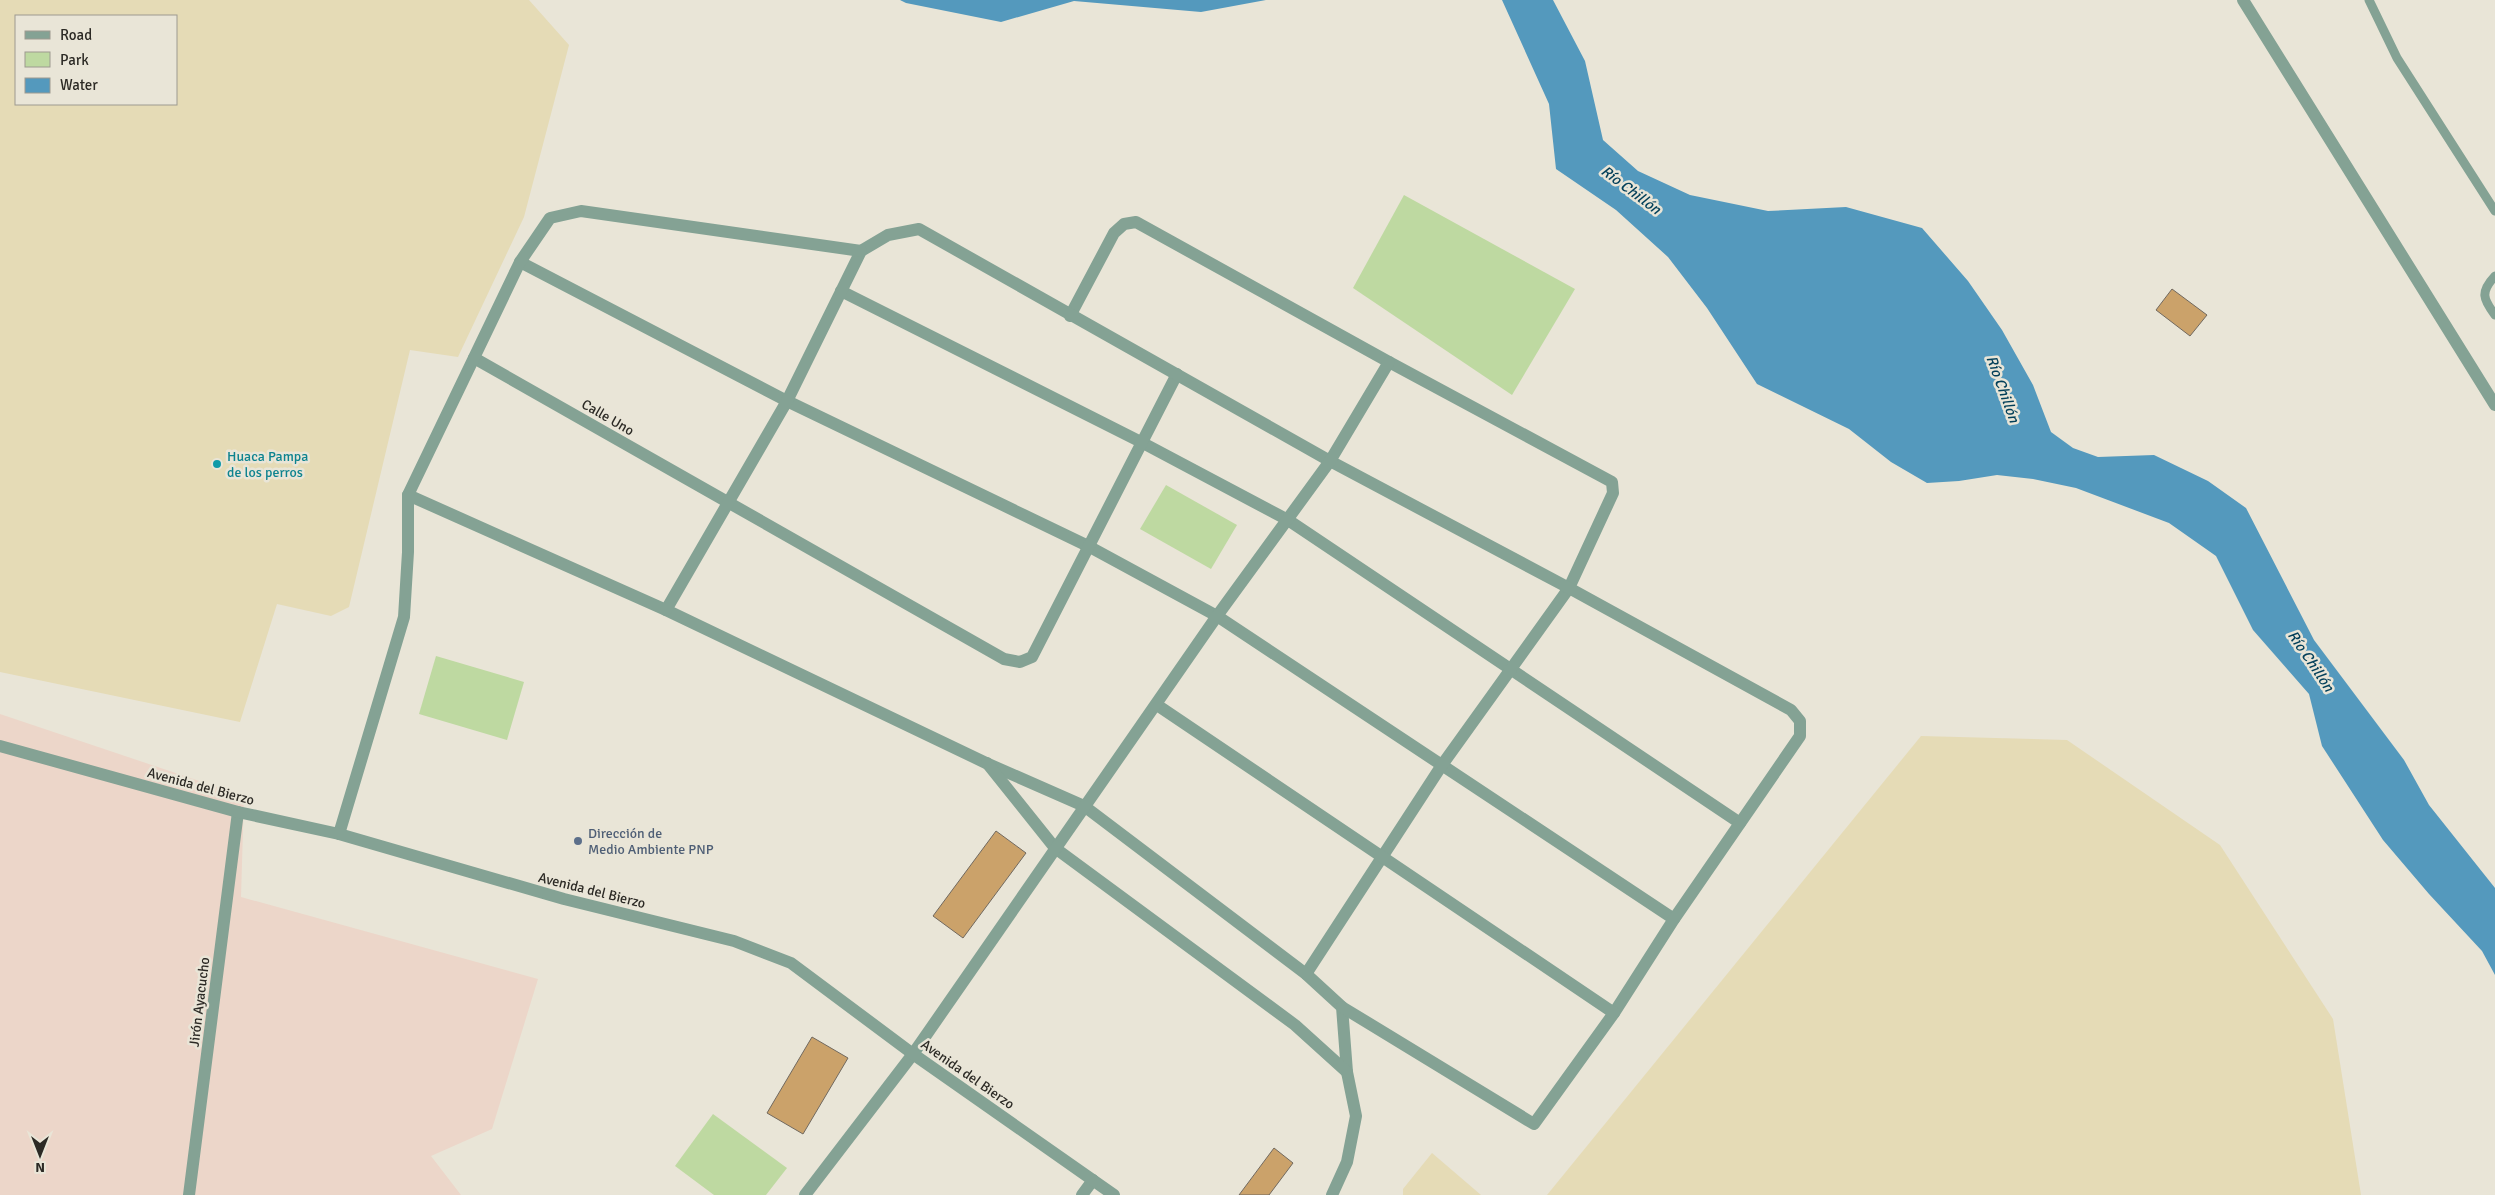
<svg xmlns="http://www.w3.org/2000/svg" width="2495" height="1195" font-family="Signika,sans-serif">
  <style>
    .industrial { fill: #ecd6c9 }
    .green { fill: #bed9a1 }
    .sand { fill: #e5dbb6; fill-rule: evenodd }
    .water { fill: #5499bd }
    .building { fill: #cba26a; stroke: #71695f }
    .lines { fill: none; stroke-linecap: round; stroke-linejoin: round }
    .service { stroke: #84a294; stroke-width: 9 }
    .minor { stroke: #84a294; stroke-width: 12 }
    .tertiary { stroke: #84a294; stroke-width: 12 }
    .culture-dot { fill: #0f9aa8; stroke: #e9e5d7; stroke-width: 2 }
    .service-dot { fill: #5c6f8a; stroke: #e9e5d7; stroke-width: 2 }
    .labels { text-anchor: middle; stroke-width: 5; stroke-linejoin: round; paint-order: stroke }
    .street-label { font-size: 14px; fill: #2c2a25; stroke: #e9e5d7 }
    .culture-label { font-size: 14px; fill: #0d838f; stroke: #e9e5d7; text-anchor: start }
    .service-label { font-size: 14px; fill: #4e5e75; stroke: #e9e5d7; text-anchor: start }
    .water-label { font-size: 15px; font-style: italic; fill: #023f59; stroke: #e9e5d7 }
  </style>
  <rect width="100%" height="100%" fill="#e9e5d7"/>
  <path class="industrial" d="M0 714 244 796 241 897 538 979 492 1129 431 1156 461 1195H0Z"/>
  <g class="green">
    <path d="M1404 195 1575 289 1512 395 1353 288Z"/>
    <path d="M1166 485 1237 525 1211 569 1140 529Z"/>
    <path d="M436 656 524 682 507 740 419 714Z"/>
    <path d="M713 1114 787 1168 766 1195H714L675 1166Z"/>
  </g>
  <g class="sand">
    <path d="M0 0H529L569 45 524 217 458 357 410 350 349 607 331 616 277 604 240 722 0 672ZM176 16V104H16V16Z"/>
    <path d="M1921 736 2067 740 2220 845 2333 1019 2361 1195H1547Z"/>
    <path d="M1432 1153 1481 1195H1403V1189Z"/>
  </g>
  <g class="water">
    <path d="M900 0H1266L1201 12 1074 1 1001 22 906 3Z"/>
    <path d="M1502 0H1553L1585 61 1603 140 1638 171 1690 195 1768 211 1846 207 1922 228 1968 281 2002 330 2033 385 2051 432 2073 448 2098 457 2154 455 2208 481 2246 508 2314 640 2404 760 2429 805 2495 888V975L2482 951 2429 894 2383 840 2322 746 2309 694 2253 630 2216 556 2169 523 2076 488 2033 479 1997 475 1959 481 1927 483 1891 462 1849 429 1757 384 1707 308 1668 257 1616 210 1556 169 1549 104Z"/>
  </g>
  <g class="building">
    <path d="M2172 289 2207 315 2190 336 2156 310Z"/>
    <path d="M996 831 1026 853 963 938 933 916Z"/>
    <path d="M812 1037 848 1058 803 1134 767 1113Z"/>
    <path d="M1274 1148 1293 1163 1269 1195H1239Z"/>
  </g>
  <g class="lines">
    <g class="service">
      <path d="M2369 0 2397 58 2495 211"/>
      <path d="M2495 276C2480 292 2483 299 2495 315"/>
    </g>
    <g class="minor">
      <path d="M520 262 787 401 1088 546 1217 616 1674 919"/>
      <path d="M841 291 1141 442 1288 520 1740 823"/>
      <path d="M1070 316 1114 233 1124 224 1136 222 1389 362 1612 482 1613 493 1569 588 1442 765 1306 974"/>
      <path d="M474 358 1004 659 1020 662 1032 657 1177 374"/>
      <path d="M408 495 666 610 986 763 1084 806 1306 974 1342 1007 1347 1072 1356 1116 1347 1162 1332 1195"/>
      <path d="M666 610 787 401 861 251 888 235 919 229 1330 461 1569 588 1791 710 1800 721V736L1674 919 1614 1013 1534 1124 1342 1007"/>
      <path d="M1157 705 1614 1013"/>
      <path d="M987 763 1055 848 1295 1025 1347 1072"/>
      <path d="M339 834 404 617 408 552V495L520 262 550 218 581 211 861 251"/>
      <path d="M189 1195 238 812"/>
      <path d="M805 1195 913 1054 1217 616 1330 461 1389 362"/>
      <path d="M1082 1195 1093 1180"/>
    </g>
    <g class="tertiary">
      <path d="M2243 0 2495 405"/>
      <path d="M0 746 238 812 339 834 564 899 734 941 791 963 913 1054 1114 1195"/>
    </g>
  </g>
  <circle class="culture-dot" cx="217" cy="464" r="5"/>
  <circle class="service-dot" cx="578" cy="841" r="5"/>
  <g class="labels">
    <g class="street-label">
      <text transform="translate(608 417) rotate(30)" y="5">Calle Uno</text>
      <text transform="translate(201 786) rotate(15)" y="5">Avenida del Bierzo</text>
      <text transform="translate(592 890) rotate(14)" y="5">Avenida del Bierzo</text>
      <text transform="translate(199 1002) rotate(-83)" y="5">Jirón Ayacucho</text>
      <text transform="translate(968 1074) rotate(35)" y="5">Avenida del Bierzo</text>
    </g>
    <g class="culture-label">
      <text x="227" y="461">Huaca Pampa<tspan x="227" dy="16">de los perros</tspan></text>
    </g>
    <g class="service-label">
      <text x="588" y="838">Dirección de<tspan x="588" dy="16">Medio Ambiente PNP</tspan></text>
    </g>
    <g class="water-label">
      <text transform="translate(1631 190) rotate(37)" y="5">Río Chillón</text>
      <text transform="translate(2003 389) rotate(70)" y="5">Río Chillón</text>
      <text transform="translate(2311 661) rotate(56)" y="5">Río Chillón</text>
    </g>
  </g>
  <rect x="15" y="15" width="162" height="90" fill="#e9e5d7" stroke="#9d9a90"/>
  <rect x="25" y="31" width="25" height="8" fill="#84a294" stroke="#9d9a90"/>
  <text x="60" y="40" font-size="15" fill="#2c2a25">Road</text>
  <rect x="25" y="52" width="25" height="15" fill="#bed9a1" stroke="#9d9a90"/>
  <text x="60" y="65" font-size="15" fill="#2c2a25">Park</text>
  <rect x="25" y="78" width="25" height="15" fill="#5499bd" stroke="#9d9a90"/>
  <text x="60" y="90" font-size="15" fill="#2c2a25">Water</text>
  <g transform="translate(40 1155) rotate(180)" stroke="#e9e5d7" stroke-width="4" paint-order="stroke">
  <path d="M0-4L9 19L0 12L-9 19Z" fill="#2c2a25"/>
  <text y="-8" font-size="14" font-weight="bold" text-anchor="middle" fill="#2c2a25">N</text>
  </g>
</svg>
